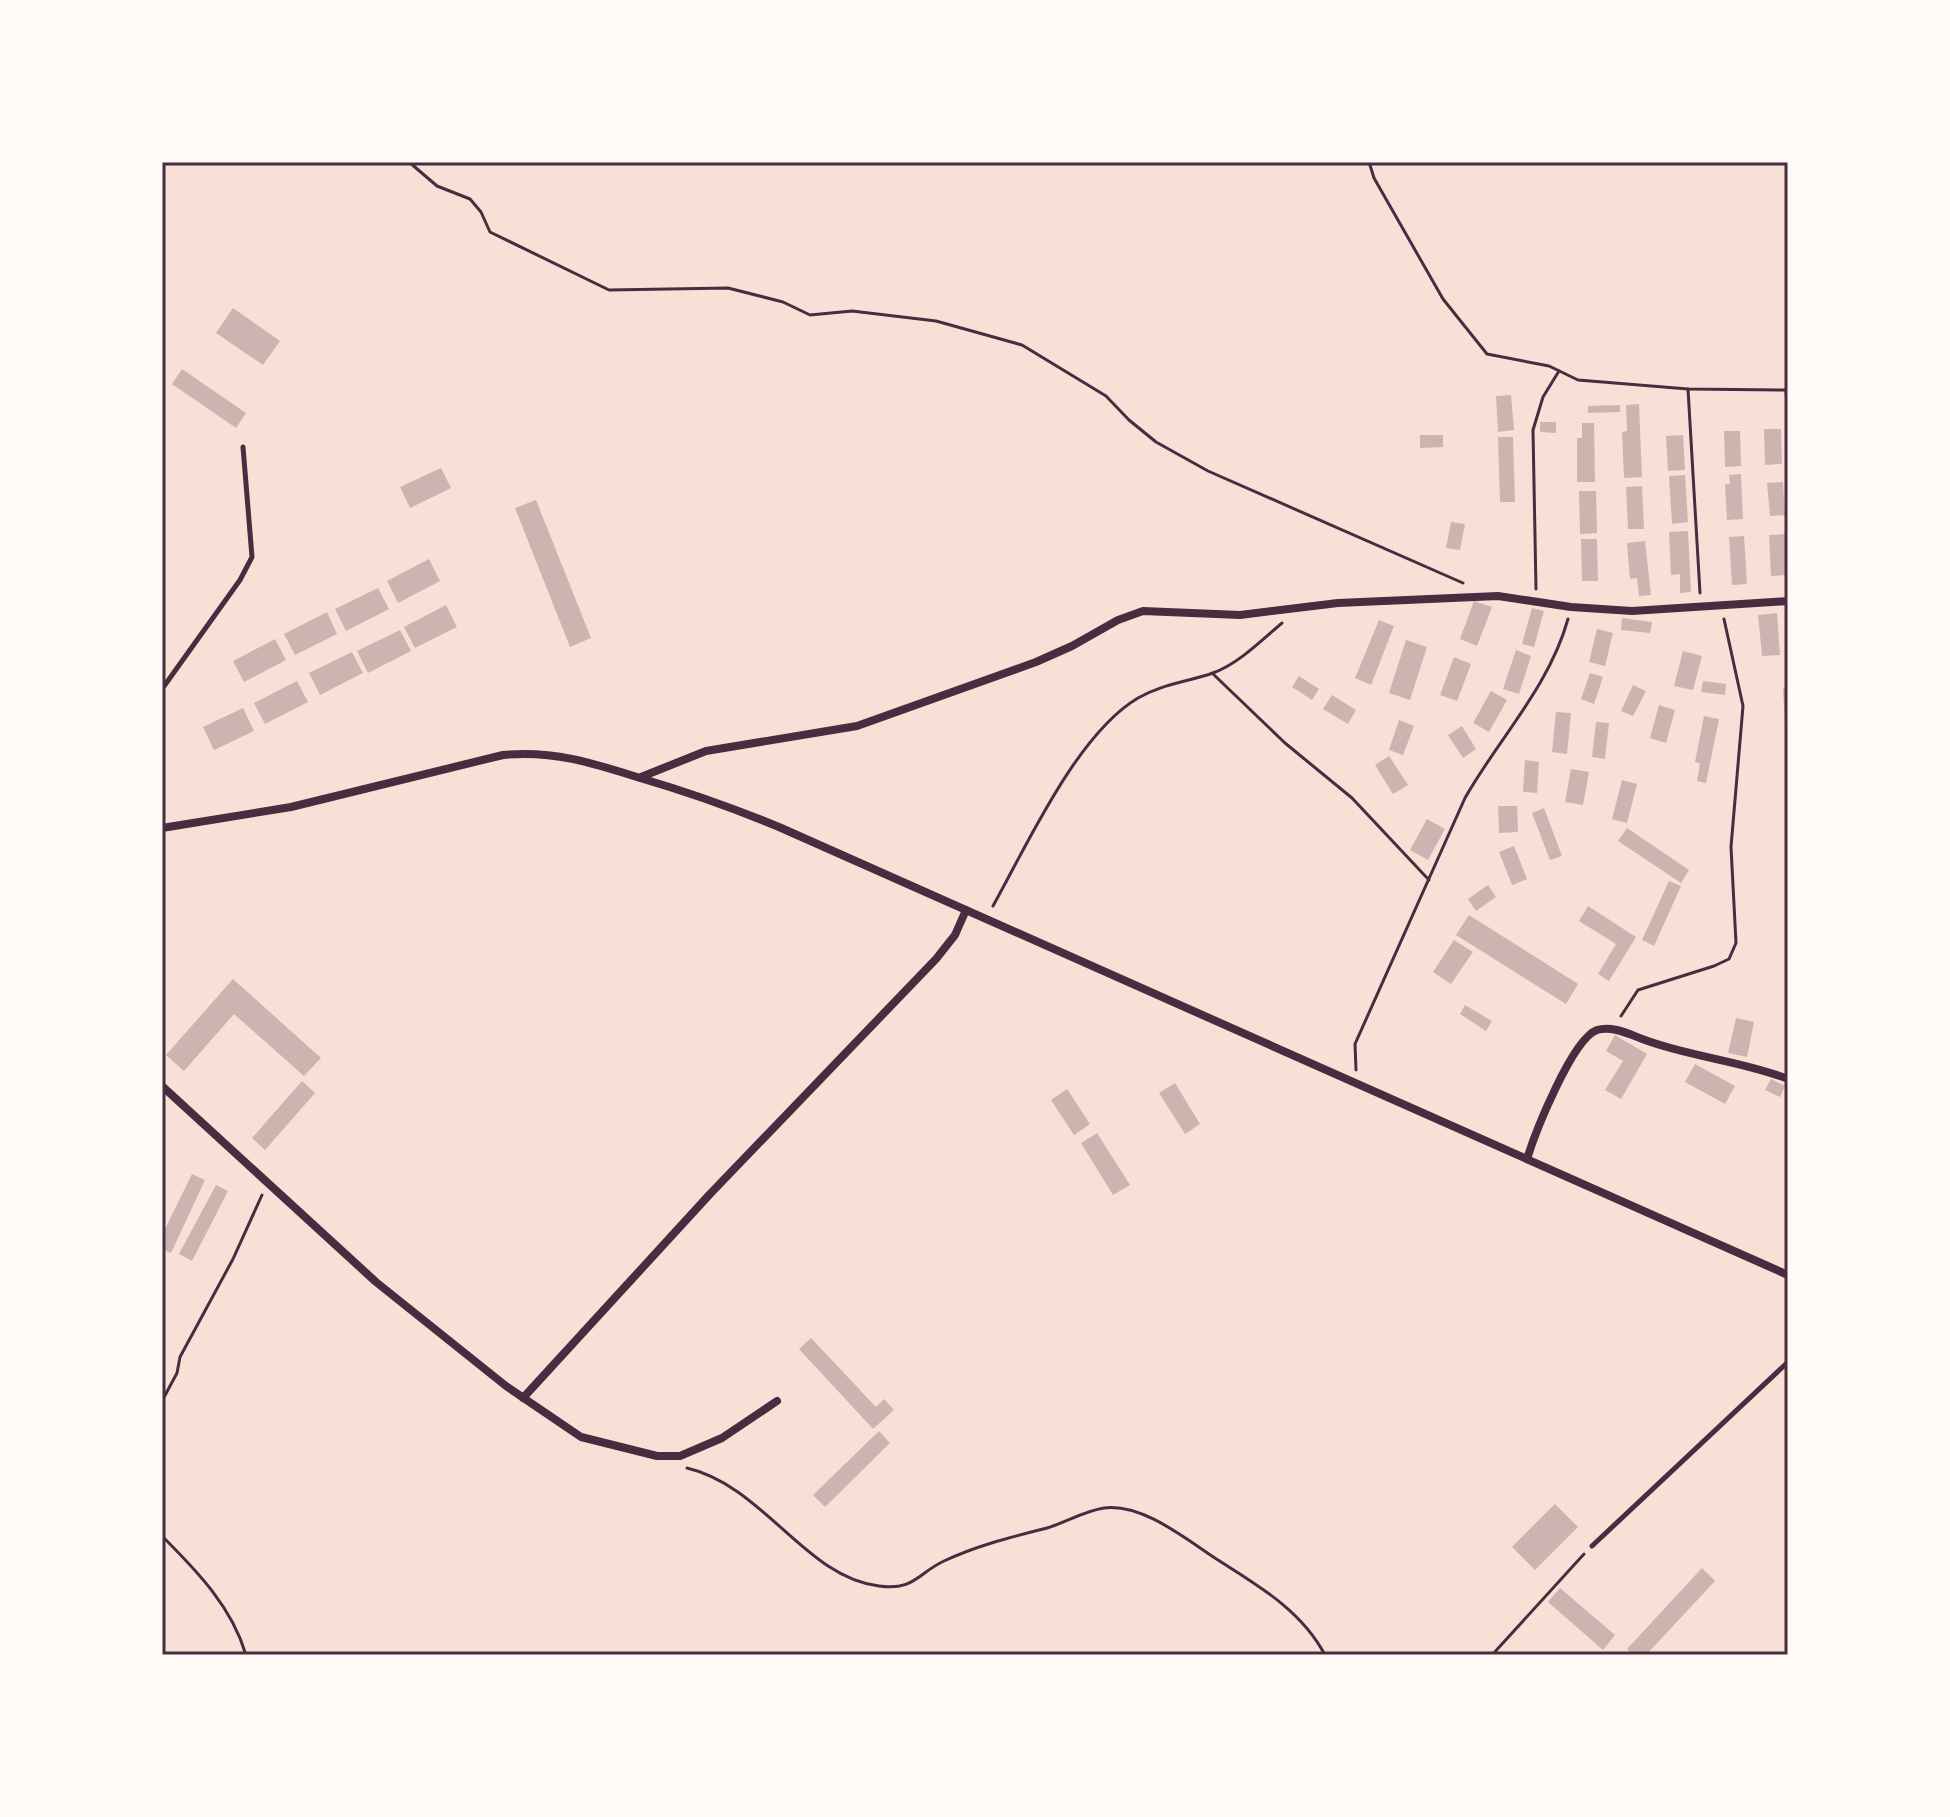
<svg xmlns="http://www.w3.org/2000/svg" width="1950" height="1817" font-family="'PT Sans',sans-serif">
  <style>
    .building { fill: #ccb4b1 }
    .lines { fill: none; stroke-linecap: round; stroke-linejoin: round }
    .path { stroke: #4a2c40; stroke-width: 3 }
    .service { stroke: #4a2c40; stroke-width: 5 }
    .minor { stroke: #4a2c40; stroke-width: 8 }
    .neatline { fill: none; stroke: #4a2c40; stroke-width: 3 }
  </style>
  <rect width="100%" height="100%" fill="#f7e1d7"/>
  <g class="building">
    <path d="M233 308 280 341 263 365 216 333Z"/>
    <path d="M182 369 246 413 236 428 172 384Z"/>
    <path d="M1511 395 1514 430 1498 432 1496 396Z"/>
    <path d="M1639 404 1642 477 1624 478 1622 432 1627 431 1626 405Z"/>
    <path d="M1620 405V412L1588 413V406Z"/>
    <path d="M1540 422H1556V433L1540 432Z"/>
    <path d="M1582 423H1594L1595 482H1577V438H1582Z"/>
    <path d="M1764 429H1781L1782 464 1765 465Z"/>
    <path d="M1724 431H1740L1741 466 1725 467Z"/>
    <path d="M1420 435H1443V447L1420 448Z"/>
    <path d="M1683 435 1685 470 1668 471 1666 436Z"/>
    <path d="M1498 437H1513L1515 502H1500Z"/>
    <path d="M441 468 451 488 410 508 400 487Z"/>
    <path d="M1741 474 1743 519 1727 520 1725 484H1730L1729 475Z"/>
    <path d="M1685 475 1688 522 1672 524 1669 476Z"/>
    <path d="M1783 482 1785 515 1770 516 1767 483Z"/>
    <path d="M1642 486 1644 529H1628L1626 487Z"/>
    <path d="M1579 491H1596L1597 533 1580 534Z"/>
    <path d="M536 500 591 638 570 647 515 508Z"/>
    <path d="M1451 522 1465 524 1460 550 1446 548Z"/>
    <path d="M1688 531 1691 592 1680 593V574L1671 575 1669 532Z"/>
    <path d="M1787 534 1788 575 1771 576 1769 535Z"/>
    <path d="M1744 536 1747 584 1732 585 1729 537Z"/>
    <path d="M1581 539H1597L1598 581H1582Z"/>
    <path d="M1645 541 1651 595 1639 596 1637 578 1630 579 1627 543Z"/>
    <path d="M429 559 440 581 398 603 387 581Z"/>
    <path d="M378 588 389 609 346 631 335 609Z"/>
    <path d="M1474 601 1492 607 1477 646 1460 639Z"/>
    <path d="M446 605 457 627 415 648 404 627Z"/>
    <path d="M1532 608 1544 611 1534 647 1522 644Z"/>
    <path d="M327 612 337 634 295 655 284 634Z"/>
    <path d="M1777 613 1780 655 1762 656 1758 615Z"/>
    <path d="M1622 618 1652 622 1650 633 1621 630Z"/>
    <path d="M1379 620 1394 626 1371 685 1355 678Z"/>
    <path d="M1597 629 1613 633 1605 666 1589 662Z"/>
    <path d="M400 630 411 651 368 673 357 651Z"/>
    <path d="M275 639 286 660 244 682 233 661Z"/>
    <path d="M1406 640 1427 647 1410 700 1389 693Z"/>
    <path d="M1516 650 1531 656 1519 694 1503 689Z"/>
    <path d="M1683 651 1702 656 1693 690 1674 686Z"/>
    <path d="M352 652 363 673 320 695 309 673Z"/>
    <path d="M1454 657 1471 664 1457 701 1440 695Z"/>
    <path d="M1590 673 1603 677 1594 704 1581 699Z"/>
    <path d="M1299 676 1319 689 1312 700 1292 687Z"/>
    <path d="M297 681 308 702 265 724 254 703Z"/>
    <path d="M1703 681 1726 684 1725 695 1701 692Z"/>
    <path d="M1633 685 1646 691 1633 716 1621 711Z"/>
    <path d="M1783 688H1788V726H1785Z"/>
    <path d="M1491 691 1507 700 1489 732 1473 723Z"/>
    <path d="M1332 695 1356 710 1348 724 1323 709Z"/>
    <path d="M1659 705 1675 710 1666 743 1650 738Z"/>
    <path d="M243 708 254 731 214 750 203 727Z"/>
    <path d="M1556 712 1571 713 1567 754 1552 752Z"/>
    <path d="M1704 716 1719 719 1706 783 1697 781 1700 763 1695 762Z"/>
    <path d="M1399 720 1414 726 1403 755 1389 750Z"/>
    <path d="M1596 722 1609 723 1605 759 1592 757Z"/>
    <path d="M1462 726 1476 749 1463 758 1448 735Z"/>
    <path d="M1389 756 1408 785 1393 794 1375 765Z"/>
    <path d="M1525 760 1539 762 1537 793 1523 792Z"/>
    <path d="M1571 769 1589 772 1583 805 1565 802Z"/>
    <path d="M1622 780 1637 784 1627 823 1612 819Z"/>
    <path d="M1498 806H1517L1518 832 1499 833Z"/>
    <path d="M1544 808 1562 856 1550 860 1532 813Z"/>
    <path d="M1427 819 1445 829 1428 860 1410 850Z"/>
    <path d="M1627 828 1689 870 1681 883 1618 841Z"/>
    <path d="M1514 846 1527 879 1512 885 1499 852Z"/>
    <path d="M1669 881 1681 886 1654 946 1642 940Z"/>
    <path d="M1488 885 1496 897 1476 911 1468 899Z"/>
    <path d="M1588 906 1636 937 1609 981 1598 974 1616 944 1579 921Z"/>
    <path d="M1469 915 1578 984 1566 1004 1456 935Z"/>
    <path d="M1454 940 1473 952 1451 984 1433 972Z"/>
    <path d="M233 979 321 1058 304 1076 234 1014 184 1071 166 1055Z"/>
    <path d="M1465 1005 1492 1021 1486 1031 1460 1014Z"/>
    <path d="M1736 1018 1754 1022 1747 1057 1728 1053Z"/>
    <path d="M1615 1035 1647 1054 1621 1099 1605 1090 1623 1061 1606 1051Z"/>
    <path d="M1695 1064 1735 1086 1725 1104 1685 1082Z"/>
    <path d="M1771 1079 1785 1086 1780 1097 1765 1090Z"/>
    <path d="M302 1081 315 1093 265 1150 252 1138Z"/>
    <path d="M1175 1083 1200 1124 1185 1134 1159 1093Z"/>
    <path d="M1067 1089 1090 1124 1074 1135 1051 1100Z"/>
    <path d="M1097 1133 1130 1185 1113 1195 1081 1143Z"/>
    <path d="M192 1174 205 1180 171 1253 162 1249V1235Z"/>
    <path d="M216 1185 228 1191 192 1261 179 1254Z"/>
    <path d="M811 1338 876 1407 884 1399 894 1410 873 1429 799 1349Z"/>
    <path d="M879 1431 890 1443 825 1507 813 1495Z"/>
    <path d="M1555 1504 1578 1527 1535 1570 1512 1547Z"/>
    <path d="M1702 1568 1715 1581 1646 1655H1633L1627 1649Z"/>
    <path d="M1560 1588 1615 1635 1603 1650 1548 1602Z"/>
  </g>
  <g class="lines">
    <g class="path">
      <path d="M409 162 437 186 470 199 481 212 490 232 609 290 728 288 783 302 810 315 852 311 936 321 1022 345 1106 396 1129 420 1156 442 1208 471 1463 583"/>
      <path d="M1369 162 1374 178 1443 299 1487 354 1549 366 1578 380 1688 389 1788 390"/>
      <path d="M1688 389 1700 593"/>
      <path d="M1786 390 1788 426"/>
      <path d="M1536 589 1533 430 1543 397 1559 371"/>
      <path d="M1212 673 1285 743 1352 798 1429 880"/>
      <path d="M993 906C1027 845 1077 734 1138 698 1162 684 1187 682 1213 673 1238 664 1262 640 1282 623"/>
      <path d="M1621 1016 1638 990 1714 966 1729 959 1736 943 1731 847 1743 706 1724 619"/>
      <path d="M1356 1070 1355 1044 1465 798C1499 738 1549 687 1568 619"/>
      <path d="M162 1401 177 1373 180 1357 233 1259 262 1195"/>
      <path d="M687 1468C764 1486 806 1578 879 1586 914 1591 918 1573 944 1561 978 1545 1012 1537 1047 1528 1067 1522 1084 1511 1104 1508 1143 1503 1187 1540 1218 1560 1259 1586 1302 1611 1325 1655"/>
      <path d="M162 1536C197 1571 232 1607 246 1655"/>
      <path d="M1492 1655 1584 1554"/>
    </g>
    <g class="service">
      <path d="M162 689 240 580 252 557 243 447"/>
      <path d="M1592 1546 1788 1362"/>
    </g>
    <g class="minor">
      <path d="M1787 162 1788 163"/>
      <path d="M641 777 706 751 857 726 1036 662 1072 646 1118 620 1143 611 1240 615 1338 603 1498 596 1571 607 1632 611 1788 601"/>
      <path d="M162 828 291 807 503 755C553 750 593 763 640 778 688 792 733 808 779 827L1788 1275"/>
      <path d="M162 1086 376 1282 506 1386 581 1437 657 1456H680L722 1438 777 1401"/>
      <path d="M1527 1159C1535 1133 1572 1039 1597 1030 1612 1025 1631 1035 1645 1040 1691 1057 1742 1061 1788 1079"/>
      <path d="M523 1398 710 1194 936 959 955 935 966 910"/>
    </g>
  </g>
  <rect width="1950" height="1817" fill="none" stroke="#fffaf5" stroke-width="328"/>
  <rect x="164" y="164" width="1622" height="1489" class="neatline"/>
</svg>
